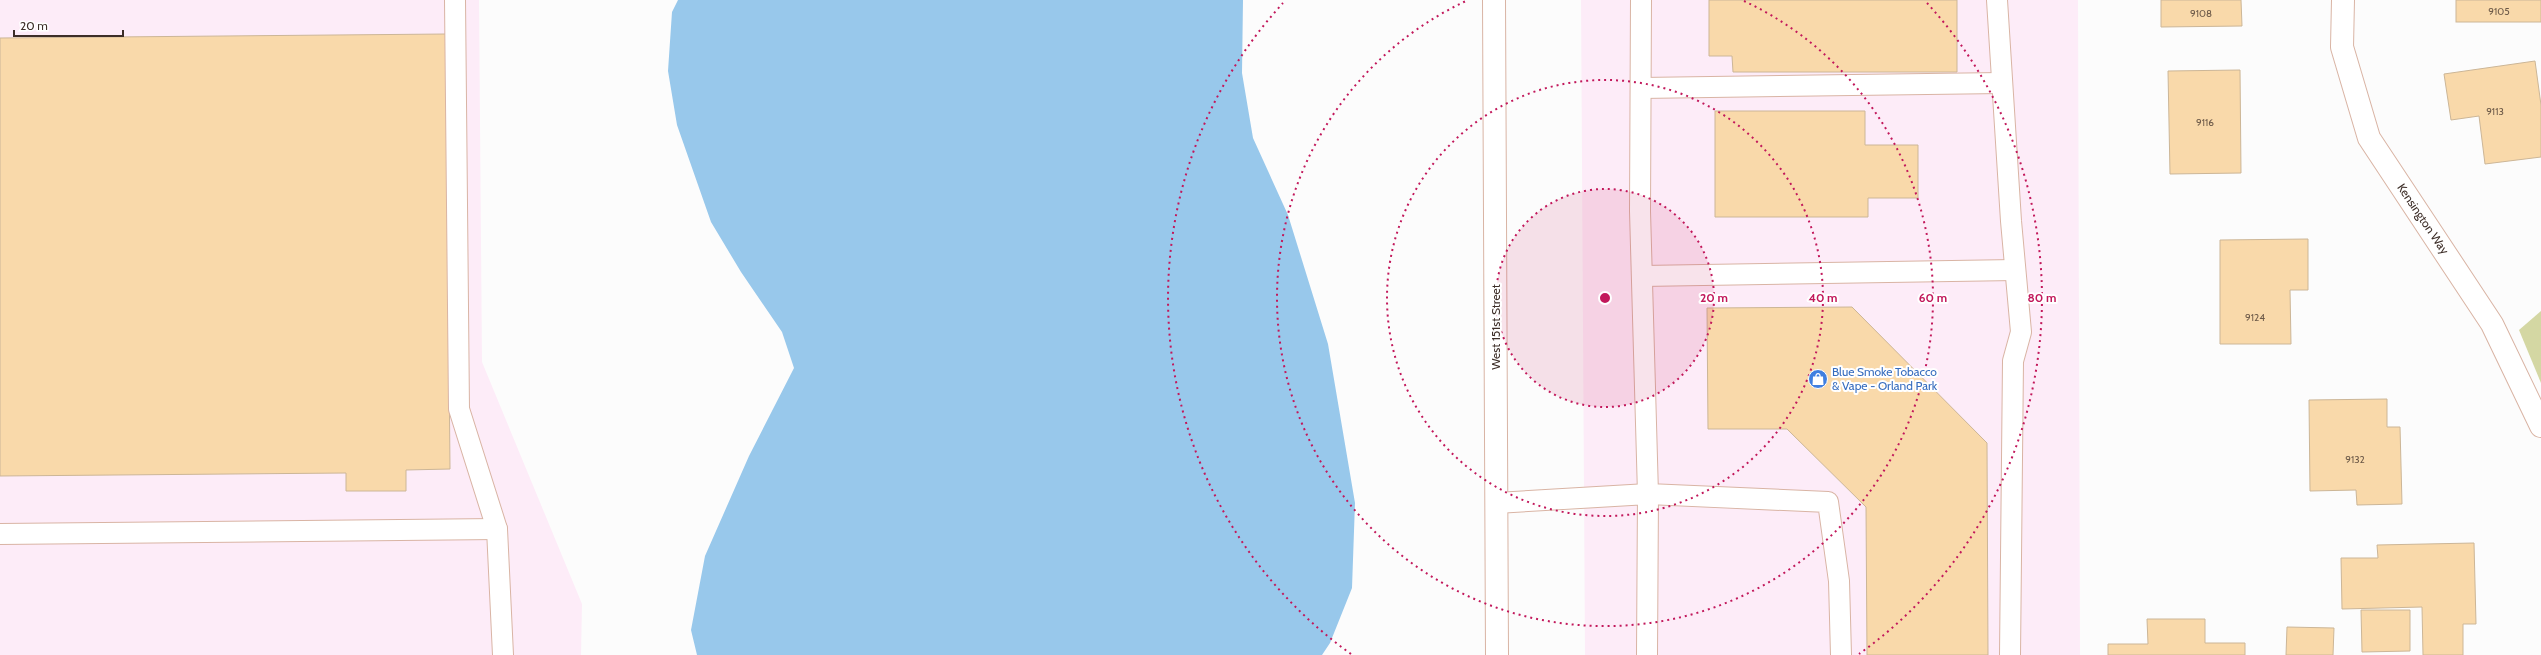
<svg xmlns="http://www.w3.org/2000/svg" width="2541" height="655" font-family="Cabin,sans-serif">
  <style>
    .commercial { fill: #fdecf8 }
    .green { fill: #d4d7a3 }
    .water { fill: #98c8eb }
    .building { fill: #f9d9aa; stroke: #ccb697 }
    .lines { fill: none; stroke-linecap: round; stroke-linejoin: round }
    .lane-casing { stroke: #d9b4a4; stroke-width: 22 }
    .street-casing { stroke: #d9b4a4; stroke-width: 24 }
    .secondary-casing { stroke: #d9b4a4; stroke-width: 24 }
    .lane { stroke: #fff; stroke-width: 20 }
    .street { stroke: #fff; stroke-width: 22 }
    .secondary { stroke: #fff; stroke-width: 22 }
    .ring { fill: none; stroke: #c2185b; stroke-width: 2; stroke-dasharray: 2 4 }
    .labels { text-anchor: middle; stroke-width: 4; stroke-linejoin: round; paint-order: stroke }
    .number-label { font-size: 10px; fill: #6c5948 }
    .street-label { font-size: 12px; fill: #3d2e28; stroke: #fff }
    .shop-label { font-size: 12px; fill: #366cbe; stroke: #fff; text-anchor: start }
    .centre { fill: #c2185b; stroke: #fff; stroke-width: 2 }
    .ring-label { font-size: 12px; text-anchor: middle; font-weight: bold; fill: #c2185b; stroke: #fff; stroke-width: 4; stroke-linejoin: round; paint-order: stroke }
  </style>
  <rect width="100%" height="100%" fill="#fcfcfc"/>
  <g class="commercial">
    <path d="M0 0H479L482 362 582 604 581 655H0Z"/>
    <path d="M1581 0H2078L2080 655H1585Z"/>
  </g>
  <path class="green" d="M2541 311V383L2519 330Z"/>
  <path class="water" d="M678 0H1243L1242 73 1253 138 1288 215 1328 344 1355 503 1352 588 1330 643 1322 655H697L691 630 705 556 749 456 794 368 782 332 741 272 711 222 677 125 668 71 672 12Z"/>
  <g class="building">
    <path d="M1709 0H1957V72H1733L1732 56H1709Z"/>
    <path d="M2161 0H2241L2242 26 2161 27Z"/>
    <rect x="2456" y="0" width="85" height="22"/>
    <path d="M446 34 450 469 406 470V491H346V473L0 476V38Z"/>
    <path d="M2535 61 2541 105V157L2485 164 2479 116 2451 120 2444 74Z"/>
    <path d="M2240 70 2241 173 2170 174 2168 71Z"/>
    <path d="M1715 111H1865V145H1918V198H1868V217H1715Z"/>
    <path d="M2308 239V290H2290L2291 344H2220V240Z"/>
    <path d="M1852 307 1987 443 1988 655H1867L1866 507 1787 429H1708L1707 308Z"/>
    <path d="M2387 399V427H2400L2402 504 2357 505 2356 490 2310 491 2309 400Z"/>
    <path d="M2474 543 2476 624H2463V655H2423L2422 607 2342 609 2341 558H2378L2377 545Z"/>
    <path d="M2361 610H2410V651L2362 652Z"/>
    <path d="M2147 619H2205V643H2245V655H2108V644H2148Z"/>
    <path d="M2287 627 2334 628 2333 655H2286Z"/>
  </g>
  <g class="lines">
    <defs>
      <g id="lane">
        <path d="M455 0 459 409 497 529 503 655"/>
        <path d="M1641 0 1640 211 1648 494 1828 502 1839 581 1841 655"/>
        <path d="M1997 0 2011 221 2021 332 2013 361 2010 655"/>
        <path d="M1641 88 2002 83"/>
        <path d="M1642 276 2015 270"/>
        <path d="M1496 503 1648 494 1647 655"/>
        <path d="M0 534 497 529"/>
      </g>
      <path id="street" d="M2343 0 2342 47 2369 138 2492 324 2541 426"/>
      <path id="secondary" d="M1494 0 1497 655"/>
    </defs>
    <use href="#lane" class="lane-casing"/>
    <use href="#street" class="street-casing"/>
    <use href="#secondary" class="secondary-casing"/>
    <use href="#lane" class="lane"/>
    <use href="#street" class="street"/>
    <use href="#secondary" class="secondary"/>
  </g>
  <circle cx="1605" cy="298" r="109" fill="#c2185b" fill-opacity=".12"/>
  <g class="ring">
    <circle cx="1605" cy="298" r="109"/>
    <circle cx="1605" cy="298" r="218"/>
    <path d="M1744 1A328 328 0 1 1 1466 1"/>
    <path d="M1351 654A437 437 0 0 1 1283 3M1927 3A437 437 0 0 1 1859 654"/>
  </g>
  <defs>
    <symbol id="shop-disc" viewBox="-11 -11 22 22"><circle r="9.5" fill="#3f7fe0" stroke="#fff"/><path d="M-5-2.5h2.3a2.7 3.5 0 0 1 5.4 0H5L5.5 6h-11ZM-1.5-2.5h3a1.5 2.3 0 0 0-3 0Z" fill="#fff"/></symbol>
  </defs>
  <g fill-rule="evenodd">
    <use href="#shop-disc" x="1807" y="368" width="22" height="22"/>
  </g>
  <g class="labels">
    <g class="number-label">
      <text x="2499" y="15">9105</text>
      <text x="2201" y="17">9108</text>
      <text x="2495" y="115">9113</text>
      <text x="2205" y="126">9116</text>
      <text x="2255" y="321">9124</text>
      <text x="2355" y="463">9132</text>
    </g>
    <g class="street-label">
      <text transform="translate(2423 219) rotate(56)" y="4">Kensington Way</text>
      <text transform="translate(1496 327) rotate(-90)" y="4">West 151st Street</text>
    </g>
    <g class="shop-label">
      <text x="1832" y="376">Blue Smoke Tobacco<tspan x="1832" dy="14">&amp; Vape - Orland Park</tspan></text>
    </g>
  </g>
  <circle cx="1605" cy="298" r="6" class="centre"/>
  <g class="ring-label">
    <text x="1714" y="302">20 m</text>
    <text x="1823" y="302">40 m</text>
    <text x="1933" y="302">60 m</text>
    <text x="2042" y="302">80 m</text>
  </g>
  <path d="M14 30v6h109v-6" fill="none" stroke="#3d2e28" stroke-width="2"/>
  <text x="20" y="30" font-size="12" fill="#3d2e28" stroke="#ffffff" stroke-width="3" paint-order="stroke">20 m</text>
</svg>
